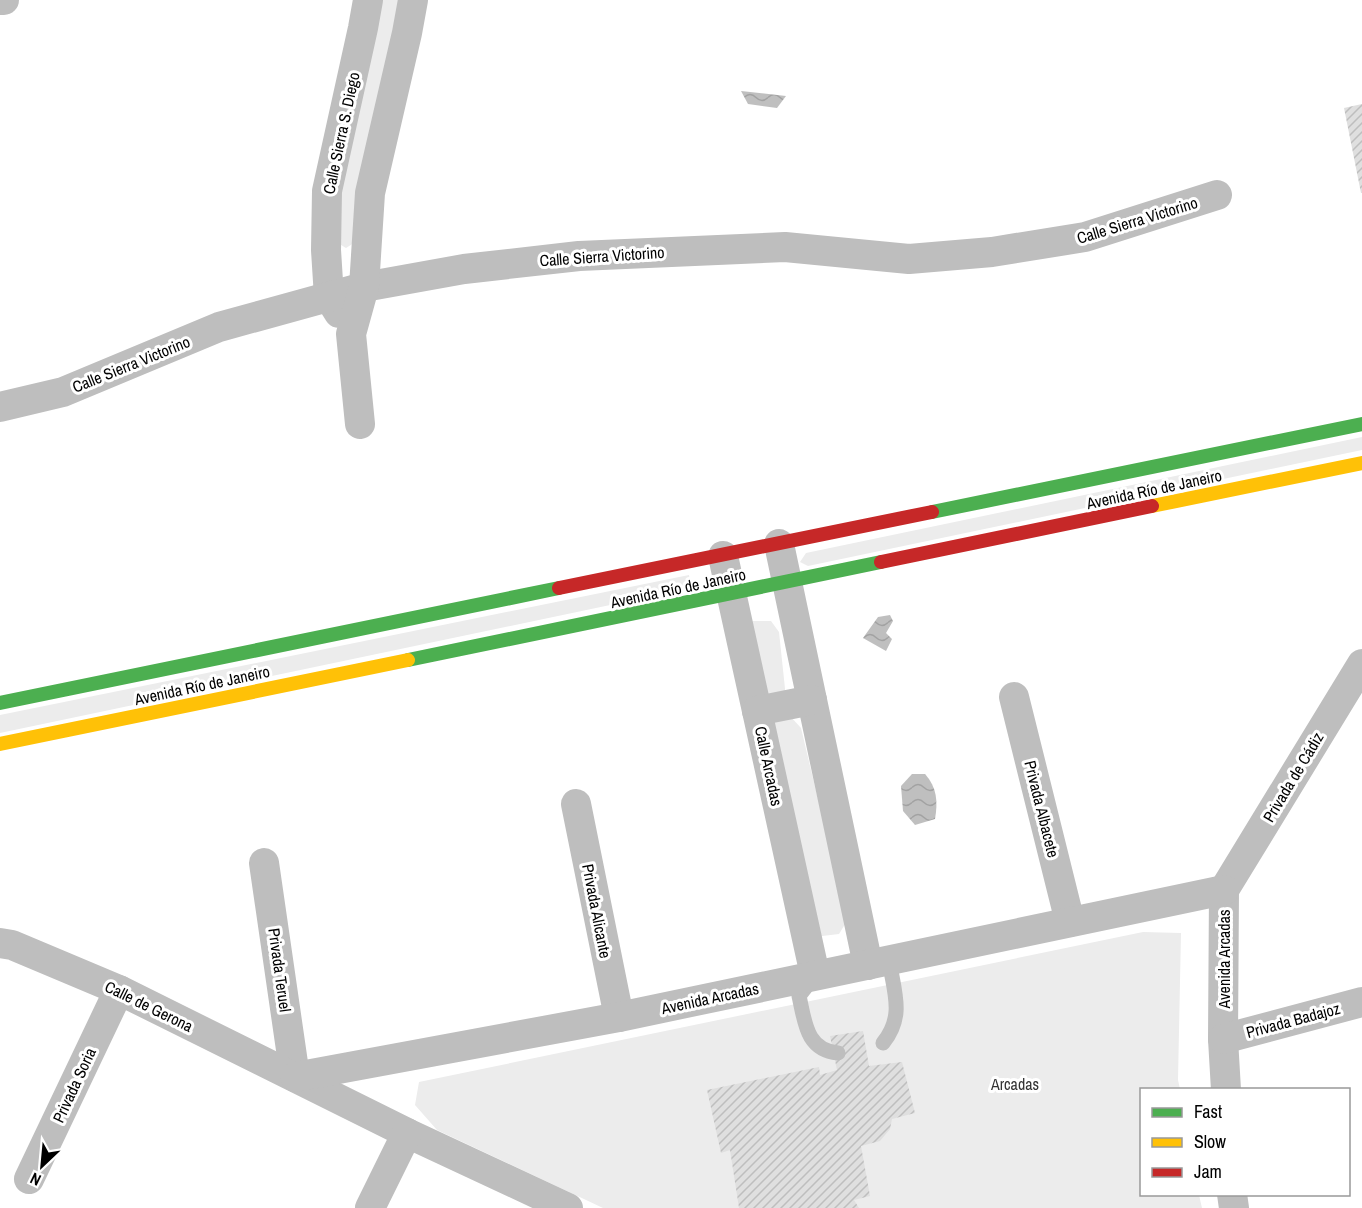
<svg xmlns="http://www.w3.org/2000/svg" width="1362" height="1208" font-family="'Archivo Narrow',sans-serif">
  <style>
    .park { fill: #ececec }
    .water { fill: url(#water-waves) }
    .building { fill: url(#building-hatch) }
    .lines { fill: none; stroke-linecap: round; stroke-linejoin: round }
    .lane { stroke: #bebebe; stroke-width: 15 }
    .street { stroke: #bebebe; stroke-width: 30 }
    .fast { stroke: #4caf50; stroke-width: 14 }
    .slow { stroke: #ffc107; stroke-width: 14 }
    .jam { stroke: #c62828; stroke-width: 14 }
    .labels { text-anchor: middle; stroke-width: 6; stroke-linejoin: round; paint-order: stroke }
    .street-label { font-size: 16px; fill: #000; stroke: #fff }
    .park-label { font-size: 16px; fill: #333; stroke: #fff }
  </style>
  <defs>
    <pattern id="water-waves" width="16" height="10" patternUnits="userSpaceOnUse" patternTransform="scale(1.5)"><rect width="16" height="10" fill="#bfbfbf"/><path d="M0 5q4-4 8 0t8 0" fill="none" stroke="#a2a2a2"/></pattern>
    <pattern id="building-hatch" width="6" height="6" patternUnits="userSpaceOnUse" patternTransform="scale(1.5)"><rect width="6" height="6" fill="#dfdfdf"/><path d="M-1 1l2-2M0 6l6-6M5 7l2-2" fill="none" stroke="#bebebe"/></pattern>
  </defs>
  <rect width="100%" height="100%" fill="#fff"/>
  <g class="park">
    <path d="M377 0H400L357 241 346 248 330 238Z"/>
    <path d="M1362 437V450L808 566 800 562 806 553Z"/>
    <path d="M689 575 691 588 0 733V715Z"/>
    <path d="M752 621H771L779 632 786 698 763 702Z"/>
    <path d="M789 715 801 728 847 921 839 934 814 937 770 719Z"/>
    <path d="M1143 932 1181 933 1178 1080 1180 1089 1142 1090V1194L1199 1195 1202 1208H603L437 1130 415 1105 419 1082Z"/>
  </g>
  <g class="water">
    <path d="M741 91 786 96 777 108 748 104Z"/>
    <path d="M890 615 893 621 886 633 892 639 886 651 863 638 878 617Z"/>
    <path d="M912 774H925C937 787 938 802 935 819L915 825 903 811 901 786Z"/>
  </g>
  <g class="building">
    <path d="M1362 104V193H1361L1344 108Z"/>
    <path d="M863 1031 869 1066 902 1062 915 1113 892 1119 890 1129 880 1141 861 1146 870 1196 854 1200 859 1208H739L730 1150 721 1153 707 1090 819 1067 820 1075 837 1070 830 1036Z"/>
  </g>
  <g class="lines">
    <g class="lane">
      <path d="M813 978 799 996C805 1022 806 1050 838 1053"/>
      <path d="M883 1043C905 1016 894 992 889 960"/>
    </g>
    <g class="street">
      <path d="M0 0H4"/>
      <path d="M339 313 329 297 326 250 327 191 363 28 368 0"/>
      <path d="M0 407 63 392 219 327 364 287 464 269 579 256 785 247 909 259 992 252 1085 237 1217 195"/>
      <path d="M360 424 351 334 364 287 370 193 407 33 413 0"/>
      <path d="M779 544 868 965"/>
      <path d="M723 556 815 975"/>
      <path d="M1014 697 1070 922"/>
      <path d="M757 711 812 700"/>
      <path d="M576 804 619 1017"/>
      <path d="M264 863 295 1077"/>
      <path d="M1224 890 1362 664"/>
      <path d="M1224 890 1223 1039 1226 1090"/>
      <path d="M0 943 12 945 119 990 407 1133 568 1208"/>
      <path d="M1223 1039 1362 1002"/>
      <path d="M295 1077 619 1017 1224 890"/>
      <path d="M29 1179 119 990"/>
      <path d="M1232 1194 1234 1208"/>
      <path d="M370 1208 407 1133"/>
    </g>
    <g class="fast">
      <path d="M932 512 1362 424"/>
      <path d="M408 660 881 562"/>
      <path d="M0 703 559 588"/>
    </g>
    <g class="slow">
      <path d="M1152 506 1362 463"/>
      <path d="M0 744 408 660"/>
    </g>
    <g class="jam">
      <path d="M881 562 1152 506"/>
      <path d="M559 588 932 512"/>
    </g>
  </g>
  <g class="labels">
    <g class="street-label">
      <text transform="translate(341 133) rotate(-78)" y="6">Calle Sierra S. Diego</text>
      <text transform="translate(1137 220) rotate(-17)" y="6">Calle Sierra Victorino</text>
      <text transform="translate(602 256) rotate(-4)" y="6">Calle Sierra Victorino</text>
      <text transform="translate(131 364) rotate(-22)" y="6">Calle Sierra Victorino</text>
      <text transform="translate(1154 489) rotate(-12)" y="6">Avenida Río de Janeiro</text>
      <text transform="translate(678 588) rotate(-12)" y="6">Avenida Río de Janeiro</text>
      <text transform="translate(202 685) rotate(-12)" y="6">Avenida Río de Janeiro</text>
      <text transform="translate(769 766) rotate(78)" y="6">Calle Arcadas</text>
      <text transform="translate(1293 777) rotate(-59)" y="6">Privada de Cádiz</text>
      <text transform="translate(1042 809) rotate(76)" y="6">Privada Albacete</text>
      <text transform="translate(597 911) rotate(79)" y="6">Privada Alicante</text>
      <text transform="translate(1224 959) rotate(-90)" y="6">Avenida Arcadas</text>
      <text transform="translate(280 970) rotate(82)" y="6">Privada Teruel</text>
      <text transform="translate(710 998) rotate(-12)" y="6">Avenida Arcadas</text>
      <text transform="translate(149 1006) rotate(26)" y="6">Calle de Gerona</text>
      <text transform="translate(1293 1020) rotate(-15)" y="6">Privada Badajoz</text>
      <text transform="translate(74 1085) rotate(-65)" y="6">Privada Soria</text>
    </g>
    <g class="park-label">
      <text x="1015" y="1090">Arcadas</text>
    </g>
  </g>
  <rect x="1140" y="1088" width="210" height="108" fill="#ffffff" stroke="#999999" stroke-width="1.5"/>
  <rect x="1152" y="1108" width="30" height="9" fill="#4caf50" stroke="#999999" stroke-width="1.5"/>
  <text x="1194" y="1118" font-size="18" fill="#000000">Fast</text>
  <rect x="1152" y="1138" width="30" height="9" fill="#ffc107" stroke="#999999" stroke-width="1.5"/>
  <text x="1194" y="1148" font-size="18" fill="#000000">Slow</text>
  <rect x="1152" y="1168" width="30" height="9" fill="#c62828" stroke="#999999" stroke-width="1.5"/>
  <text x="1194" y="1178" font-size="18" fill="#000000">Jam</text>
  <g transform="translate(42 1166) rotate(206)" stroke="#ffffff" stroke-width="4.5" paint-order="stroke">
  <path d="M0-4.5L10 22L0 15L-10 22Z" fill="#000000"/>
  <text y="-9" font-size="16" font-weight="bold" text-anchor="middle" fill="#000000">N</text>
  </g>
</svg>
